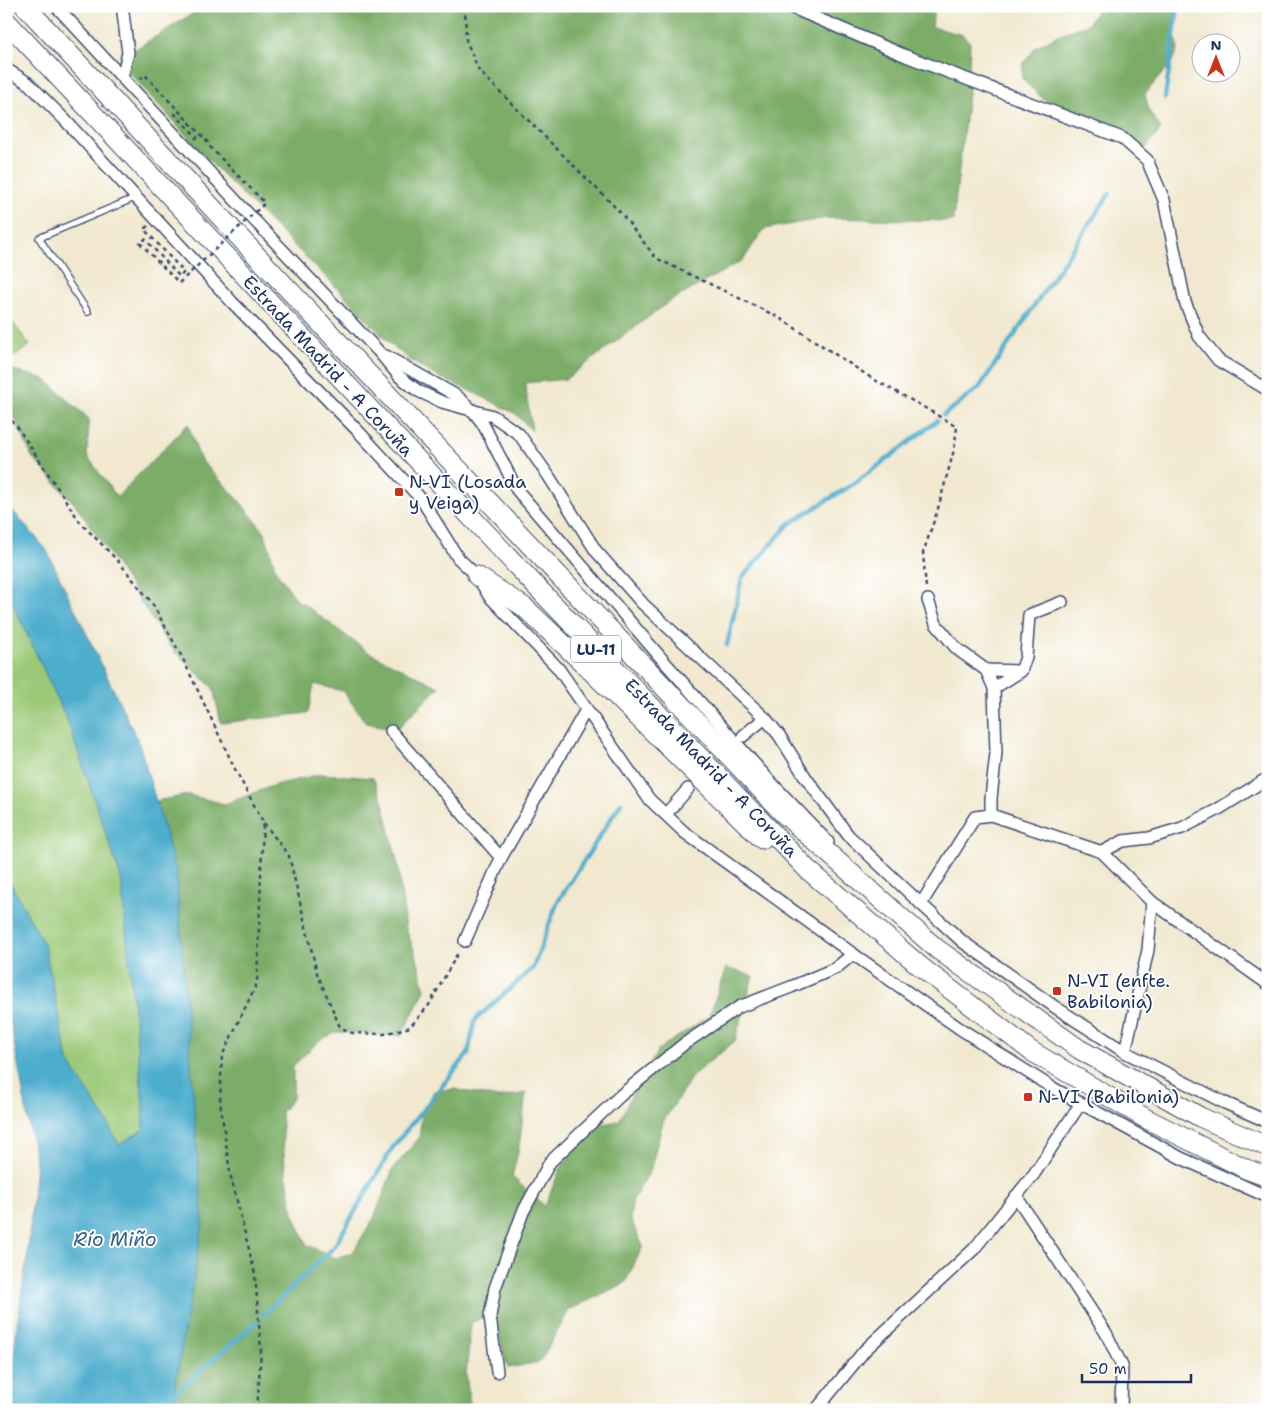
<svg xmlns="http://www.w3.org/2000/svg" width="1274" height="1416" font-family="'Shantell Sans',sans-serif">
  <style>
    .green { fill: #9bc977; stroke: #5b7c6a }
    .forest { fill: #7cad68; stroke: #4c6e63 }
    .water { fill: #4eadcd; stroke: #346e96 }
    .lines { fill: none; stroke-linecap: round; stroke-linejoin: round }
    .stream { stroke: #4eadcd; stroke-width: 4.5 }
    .service-casing { stroke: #3b4b6f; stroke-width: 8 }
    .minor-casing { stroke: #3b4b6f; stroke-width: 14 }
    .trunk-casing { stroke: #3b4b6f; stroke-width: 21 }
    .path { stroke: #3b4b6f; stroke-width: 2.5; stroke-dasharray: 4 4; stroke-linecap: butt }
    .service { stroke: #fff; stroke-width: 5.5 }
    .minor { stroke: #fff; stroke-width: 11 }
    .trunk { stroke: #fff; stroke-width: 19 }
    .path-bridge { stroke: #3b4b6f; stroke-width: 2.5; stroke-dasharray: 4 4; stroke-linecap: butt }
    .poi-dot { fill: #c8321e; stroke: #fff; stroke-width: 2 }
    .labels { text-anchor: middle; stroke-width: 4; stroke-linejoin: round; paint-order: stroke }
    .shield { fill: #fff; stroke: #5f6d8e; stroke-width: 1 }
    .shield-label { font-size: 16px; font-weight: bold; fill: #1b2f5e }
    .street-label { font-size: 18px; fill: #1b2f5e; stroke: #fff }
    .poi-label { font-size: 18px; fill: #1b2f5e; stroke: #fff; text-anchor: start }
    .water-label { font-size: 19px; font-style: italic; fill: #2f618a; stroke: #fff }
  </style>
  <rect width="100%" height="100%" fill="#fff"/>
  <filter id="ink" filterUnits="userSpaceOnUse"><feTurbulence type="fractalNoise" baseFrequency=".02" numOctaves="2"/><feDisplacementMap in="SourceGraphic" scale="10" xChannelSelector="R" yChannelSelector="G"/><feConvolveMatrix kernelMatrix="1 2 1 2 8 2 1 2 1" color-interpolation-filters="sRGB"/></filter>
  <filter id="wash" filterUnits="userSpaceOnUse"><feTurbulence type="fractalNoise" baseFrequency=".0096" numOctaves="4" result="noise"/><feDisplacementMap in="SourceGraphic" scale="20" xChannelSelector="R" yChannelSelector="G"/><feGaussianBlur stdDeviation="1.12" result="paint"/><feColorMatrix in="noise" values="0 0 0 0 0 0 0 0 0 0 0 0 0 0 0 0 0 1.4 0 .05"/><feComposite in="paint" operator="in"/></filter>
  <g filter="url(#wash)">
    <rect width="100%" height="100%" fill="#f1e8cf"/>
    <g class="green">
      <path d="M6 314 30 345 6 362Z"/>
      <path d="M6 589 68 722 121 878 142 1092 144 1129 119 1145 106 1120 68 1061 44 944 6 875Z"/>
    </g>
    <g class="forest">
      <path d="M205 6H934L932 27 963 35 970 43 968 94 953 221 827 218 764 229 743 260 667 303 566 379 525 383 532 431 516 414 485 398 435 375 410 360 389 343 339 290 211 163 118 60Z"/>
      <path d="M1096 6H1176L1173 26 1178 50 1172 62 1145 94 1149 111 1161 129 1144 150 1073 120 1041 97 1022 79 1023 64 1036 47 1058 35 1088 24 1096 12Z"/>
      <path d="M6 368 45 379 89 419 87 456 117 497 188 424 200 459 237 498 265 533 276 571 300 604 301 602 368 652 439 687 397 729 366 723 343 691 314 684 308 713 221 723 213 688 170 647 105 547 74 503 32 457 10 407 6 408Z"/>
      <path d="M321 774 373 778 382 798 398 865 406 929 417 958 425 990 401 1036 337 1032 320 1040 293 1066V1098L281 1112 285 1167 293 1213 307 1245 336 1258 353 1252 374 1218 393 1169 419 1138 422 1114 434 1091 455 1089 498 1098 526 1093 519 1147 512 1177 545 1206 560 1169 590 1126 619 1121 638 1083 659 1049 709 1016 726 968 753 976 735 1041 693 1075 663 1122 650 1171 633 1200 630 1218 643 1246 625 1283 569 1310 540 1362 508 1368 493 1313 471 1323 466 1375 471 1410H154L161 822 156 801 188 795 225 804 275 785Z"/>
    </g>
    <path class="water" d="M6 503 46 549 139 743 176 870 203 1223 171 1410H8L17 1324 27 1259 36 1165 11 1025 6 1016V875L44 944 68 1061 106 1120 119 1145 144 1129 142 1092 121 878 68 722 6 589Z"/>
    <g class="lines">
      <g class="stream">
        <path d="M1165 98 1178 6"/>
        <path d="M944 415 979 388 1110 193"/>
        <path d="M727 645 742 578 789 524 858 481 937 421"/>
        <path d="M263 1315 334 1247 393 1147 468 1054 475 1020 533 968 557 903 621 803"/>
        <path d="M171 1396 257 1322"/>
      </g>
    </g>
  </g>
  <g filter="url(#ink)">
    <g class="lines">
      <defs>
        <path id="service" d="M88 312 39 238 137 197"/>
        <g id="minor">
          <path d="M56 6 237 202 380 353 400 377 418 391 442 402 493 416 519 434 548 475 596 551 643 604 765 718 779 735 806 778 848 835 921 904 963 942 1055 1007 1125 1052 1223 1102 1268 1122"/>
          <path d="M788 6 906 56 1122 138 1147 160 1164 200 1185 302 1199 336 1218 360 1268 390"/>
          <path d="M6 69 28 83 65 120 232 302 358 431 422 500 458 558 477 576 489 596 558 668 649 799 684 832 853 954 959 1028 1051 1087 1181 1158 1268 1197"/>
          <path d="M122 77 128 53 123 13"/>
          <path d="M386 356 457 396 473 411 483 424 517 490 662 659 767 778 828 842"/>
          <path d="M986 670 1021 671"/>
          <path d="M994 688 1021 671 1026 657 1029 615 1062 602"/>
          <path d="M391 731 501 858"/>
          <path d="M743 736 765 718"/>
          <path d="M666 814 688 789"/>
          <path d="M991 815 1102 852 1152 902 1148 950 1125 1052"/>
          <path d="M1102 852 1123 841 1149 838 1182 828 1217 810 1268 778"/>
          <path d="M1152 902 1268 984"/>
          <path d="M921 904 975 817 991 815V798L996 753 994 688 986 670 957 649 936 624 928 600"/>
          <path d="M465 941 501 858 586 710"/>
          <path d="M1016 1196 1106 1333 1122 1366 1121 1410"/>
          <path d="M497 1372 490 1316 495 1288 523 1212 550 1162 621 1095 684 1044 739 1007 791 987 836 968 853 954"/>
          <path d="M816 1410 865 1350 974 1249 1034 1174 1081 1103"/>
        </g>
        <g id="trunk">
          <path d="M25 6 256 255 784 814 937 949 1079 1049 1200 1117 1268 1147"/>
          <path d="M6 21 531 581 807 869 921 967 1031 1051 1145 1118 1246 1169 1268 1177"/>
          <path d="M477 576 524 607 580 660 762 839"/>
        </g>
      </defs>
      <use href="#service" class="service-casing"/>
      <use href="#minor" class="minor-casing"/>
      <use href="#trunk" class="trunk-casing"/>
      <g class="path">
        <path d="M465 6 466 40 479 71 620 212 656 258 778 317 873 379 920 405 957 427 954 450 937 512 923 553 926 587"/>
        <path d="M143 79 141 78 145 75 207 141 209 146 265 203"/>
        <path d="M174 113 197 137 195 139"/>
        <path d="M148 226 144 229 184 272 180 277 145 239 140 243 179 283"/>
        <path d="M6 414 18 428 80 522 118 561 152 603 182 657 235 769 263 822 257 983 222 1056 220 1101 230 1173 255 1274 261 1350 257 1410"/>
        <path d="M264 823 289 856 317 973 340 1027 352 1033 384 1034 410 1027 429 1005 459 951"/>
      </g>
      <use href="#service" class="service"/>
      <use href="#minor" class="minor"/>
      <use href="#trunk" class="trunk"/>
      <path class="path-bridge" d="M179 283 265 203"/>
    </g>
  </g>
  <g class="poi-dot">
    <rect x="394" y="487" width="10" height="10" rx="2.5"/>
    <rect x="1052" y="986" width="10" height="10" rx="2.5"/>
    <rect x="1023" y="1092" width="10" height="10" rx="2.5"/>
  </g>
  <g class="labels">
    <rect class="shield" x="571" y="635.5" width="50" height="27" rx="4"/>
    <g class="shield-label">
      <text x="596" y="655">LU-11</text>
    </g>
    <g class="street-label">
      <text transform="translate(328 366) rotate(47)" y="6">Estrada Madrid - A Coruña</text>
      <text transform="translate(711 768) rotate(46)" y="6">Estrada Madrid - A Coruña</text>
    </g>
    <g class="poi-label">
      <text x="409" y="488">N-VI (Losada<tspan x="409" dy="21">y Veiga)</tspan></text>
      <text x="1067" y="987">N-VI (enfte.<tspan x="1067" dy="21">Babilonia)</tspan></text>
      <text x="1038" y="1103">N-VI (Babilonia)</text>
    </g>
    <g class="water-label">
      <text x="115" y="1246">Río Miño</text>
    </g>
  </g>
  <rect width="1274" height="1416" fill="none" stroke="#fff" stroke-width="25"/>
  <g transform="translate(1216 58)"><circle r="24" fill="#ffffff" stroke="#a4acbf"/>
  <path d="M0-4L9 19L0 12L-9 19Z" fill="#c8321e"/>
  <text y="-8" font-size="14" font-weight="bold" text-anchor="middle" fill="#1b2f5e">N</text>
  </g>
  <path d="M1082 1374v8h109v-8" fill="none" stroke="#1b2f5e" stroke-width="2.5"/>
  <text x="1089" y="1374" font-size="15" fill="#1b2f5e" stroke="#ffffff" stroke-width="4" paint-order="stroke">50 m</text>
</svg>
